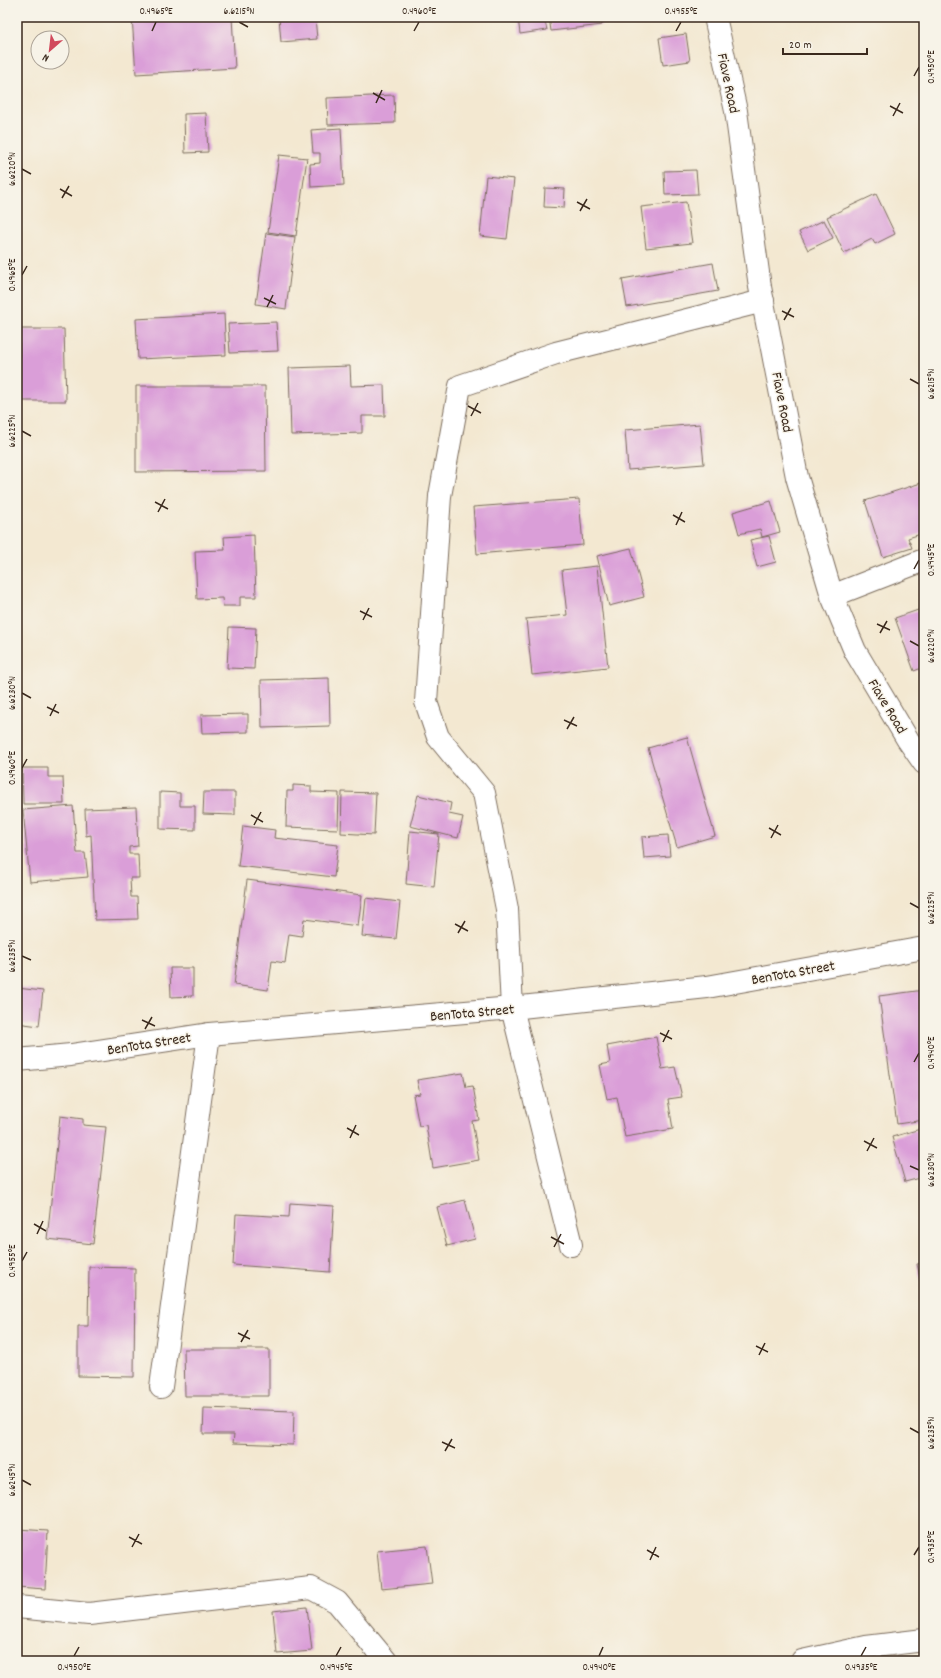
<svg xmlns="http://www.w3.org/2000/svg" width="941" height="1678" font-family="Dekko,sans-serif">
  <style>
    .building { fill: #da9ed8 }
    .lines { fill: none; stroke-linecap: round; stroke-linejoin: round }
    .minor-casing { stroke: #7b6c5d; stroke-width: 24 }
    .minor { stroke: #fff; stroke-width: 22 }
    .ticks { fill: none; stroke: #3b2a1e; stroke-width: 1.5 }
    .labels { text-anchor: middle; stroke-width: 3; stroke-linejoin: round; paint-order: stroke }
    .street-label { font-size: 15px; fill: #3b2a1e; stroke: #f7f3e8 }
    .neatline { fill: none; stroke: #3b2a1e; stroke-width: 1.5 }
    .ticks-label { font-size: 10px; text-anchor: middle; fill: #3b2a1e }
  </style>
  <rect width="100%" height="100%" fill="#f7f3e8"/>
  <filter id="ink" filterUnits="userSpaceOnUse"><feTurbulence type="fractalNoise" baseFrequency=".025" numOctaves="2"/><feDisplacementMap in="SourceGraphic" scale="8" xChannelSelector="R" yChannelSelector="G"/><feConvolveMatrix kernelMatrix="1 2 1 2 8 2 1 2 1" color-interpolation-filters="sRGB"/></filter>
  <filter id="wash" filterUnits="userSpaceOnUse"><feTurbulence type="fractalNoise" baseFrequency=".012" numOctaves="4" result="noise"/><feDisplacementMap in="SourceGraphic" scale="16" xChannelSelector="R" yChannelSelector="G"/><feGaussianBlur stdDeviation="0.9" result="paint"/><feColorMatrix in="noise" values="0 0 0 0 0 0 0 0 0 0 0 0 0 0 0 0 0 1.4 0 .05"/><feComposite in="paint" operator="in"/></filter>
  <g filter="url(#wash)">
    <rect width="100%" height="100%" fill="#f3e8d1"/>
    <g id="blocks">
      <g class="building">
        <path d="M132 17H232L235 68 136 74Z"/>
        <path d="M279 17H315L317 39 281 42Z"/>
        <path d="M518 17H544L547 30 520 34Z"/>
        <path d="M549 17H601L602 25 551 31Z"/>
        <path d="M686 34 690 61 663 65 659 38Z"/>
        <path d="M394 95 395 123 328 125 327 98Z"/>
        <path d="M206 113 208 152 185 153 184 114Z"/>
        <path d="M341 128 344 185 311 187 310 164 320 163V153H313L311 130Z"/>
        <path d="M279 155 307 158 296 236 268 232Z"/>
        <path d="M696 170 698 194 665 195 664 171Z"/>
        <path d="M486 176 514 179 507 239 480 236Z"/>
        <path d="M545 188 565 189 564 208 544 207Z"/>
        <path d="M876 194 895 234 875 244 872 239 844 253 827 217Z"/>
        <path d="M686 202 692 243 646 248 641 207Z"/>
        <path d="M824 220 833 238 808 250 799 232Z"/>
        <path d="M266 233 295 237 286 309 256 304Z"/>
        <path d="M713 263 718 291 627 307 622 279Z"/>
        <path d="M224 314 226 355 138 359 136 319Z"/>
        <path d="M276 322 278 351 230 353 228 324Z"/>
        <path d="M19 329H64L66 401H20Z"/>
        <path d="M350 366 351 386 384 385 385 416H362V433L291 435 289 368Z"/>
        <path d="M136 386H265L266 471 136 472Z"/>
        <path d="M700 424 704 464 628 470 625 430Z"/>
        <path d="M924 482V533L908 538 912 548 883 557 865 501Z"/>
        <path d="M579 499 583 545 477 554 473 507Z"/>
        <path d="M771 501 780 532 762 537 760 529 739 534 733 512Z"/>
        <path d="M254 535 256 597H240V606H223L222 598 197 599 195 551 225 550 224 537Z"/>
        <path d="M769 536 776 562 757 567 750 540Z"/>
        <path d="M631 548 644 597 609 606 597 556Z"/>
        <path d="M597 566 608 667 532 675 526 619 567 615 562 570Z"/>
        <path d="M924 608V667L914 671 895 618Z"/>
        <path d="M229 627 256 628 254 669 227 668Z"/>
        <path d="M329 678 330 726 262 728 261 680Z"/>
        <path d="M248 714V732L202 733 201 715Z"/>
        <path d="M687 737 715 836 677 847 648 748Z"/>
        <path d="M22 768H48V777H63L64 804H23Z"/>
        <path d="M293 785 311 786V792L339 793 338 829 286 827 287 791H293Z"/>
        <path d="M160 792 180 793V806H195V830L160 829Z"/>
        <path d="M204 792H235V815L203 814Z"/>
        <path d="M342 792 376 793 374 835 341 833Z"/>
        <path d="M418 795 451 803 449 814 463 817 458 838 410 826Z"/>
        <path d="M73 806 77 853H85L88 877 30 882 23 810Z"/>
        <path d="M136 807 138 846 129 847V854H138L139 878H130L131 897H137L138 919 95 920 91 835 86 836 85 809Z"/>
        <path d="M17 808 21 847 17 848Z"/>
        <path d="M243 826 275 830 274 838 338 845 334 877 238 866Z"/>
        <path d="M410 831 439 834 434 887 406 884Z"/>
        <path d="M668 835 670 856 644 858 642 837Z"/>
        <path d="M247 880 362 895 358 926 304 919 302 936 289 934 285 963 272 961 268 990 234 985Z"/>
        <path d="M366 898 400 902 396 939 362 936Z"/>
        <path d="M170 968H193V996L171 997Z"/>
        <path d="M17 988 43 991 39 1026 17 1023Z"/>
        <path d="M924 990V1120L897 1124 879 996Z"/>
        <path d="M656 1037 662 1069 675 1067 682 1097 668 1099 673 1129 625 1137 617 1097 607 1099 600 1065 610 1063 607 1046Z"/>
        <path d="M463 1073 466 1087 473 1086 479 1120 472 1121 479 1160 433 1168 426 1125 419 1126 413 1095 420 1094 417 1080Z"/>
        <path d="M60 1116 83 1119V1125L106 1127 93 1244 47 1239Z"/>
        <path d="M924 1128V1177L905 1182 892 1137Z"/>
        <path d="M465 1200 475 1239 447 1246 437 1207Z"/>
        <path d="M290 1203 334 1206 330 1272 233 1265 236 1214 289 1217Z"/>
        <path d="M924 1263V1292H923L917 1264Z"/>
        <path d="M89 1267 135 1268 134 1377 78 1376V1326H88Z"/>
        <path d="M184 1349H269V1396H185Z"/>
        <path d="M204 1408 294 1411 293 1445 233 1443 234 1434H203Z"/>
        <path d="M17 1529 48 1531 45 1589 17 1587Z"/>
        <path d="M427 1546 432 1584 381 1589 377 1551Z"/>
        <path d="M307 1607 312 1651 277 1654 273 1611Z"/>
      </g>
    </g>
  </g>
  <g filter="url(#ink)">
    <use href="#blocks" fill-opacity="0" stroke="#7b6c5d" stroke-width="1"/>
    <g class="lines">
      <defs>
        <g id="minor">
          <path d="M715 17 736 111 760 287 797 477 832 596 855 651 908 740 924 763"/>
          <path d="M832 596 924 560"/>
          <path d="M17 1060 71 1055 209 1034 512 1008 707 987 924 948"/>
          <path d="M571 1245 512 1008 507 909 484 793 438 737 426 702 440 496 460 386 556 353 763 301"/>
          <path d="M161 1387 209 1034"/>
          <path d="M17 1607 89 1614 311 1588 337 1602 386 1661"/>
          <path d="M802 1661 866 1647 924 1640"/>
        </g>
      </defs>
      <use href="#minor" class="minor-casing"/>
      <use href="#minor" class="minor"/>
    </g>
  </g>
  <path class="ticks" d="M239 22 248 27M152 31 156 22M414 31 419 22M676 31 681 22M914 76 919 67M373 93 385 100M376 103 382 90M890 106 903 113M893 116 900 103M22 169 31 174M60 189 72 196M62 198 69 186M577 202 590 209M580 211 587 199M22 275 27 266M264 298 276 304M267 307 273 295M782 311 794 317M784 320 791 308M910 379 919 384M468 406 481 413M471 416 478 403M22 431 31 436M155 502 168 509M158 512 165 499M673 515 685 522M676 525 682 512M914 569 919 560M360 611 372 617M363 620 369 608M877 624 890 630M880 633 887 621M910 641 919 646M22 693 31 698M47 707 59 713M50 716 56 704M564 720 577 726M567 729 574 717M22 768 27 759M251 815 263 822M254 825 261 812M769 828 781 835M771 838 778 825M910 903 919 908M455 924 468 931M458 933 465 921M22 956 31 960M142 1020 155 1026M145 1029 152 1017M660 1033 672 1039M663 1042 669 1030M914 1062 919 1053M347 1128 359 1135M350 1138 356 1125M864 1141 877 1148M867 1151 874 1138M910 1166 919 1170M34 1224 46 1231M37 1234 43 1221M551 1237 564 1244M554 1247 561 1234M22 1261 27 1252M238 1333 250 1339M241 1342 248 1330M756 1346 768 1352M759 1355 765 1343M910 1428 919 1433M442 1442 455 1448M445 1451 452 1439M22 1480 31 1485M129 1537 142 1544M132 1547 139 1534M647 1550 659 1557M914 1555 919 1547M650 1560 656 1547M74 1656 79 1647M336 1656 341 1647M599 1656 603 1647M861 1656 866 1647"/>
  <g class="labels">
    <g class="street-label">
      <text transform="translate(729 83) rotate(78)" y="5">Fiave Road</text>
      <text transform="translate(783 402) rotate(79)" y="5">Fiave Road</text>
      <text transform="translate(888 706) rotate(59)" y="5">Fiave Road</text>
      <text transform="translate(793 972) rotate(-10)" y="5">BenTota Street</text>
      <text transform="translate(472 1012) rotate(-5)" y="5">BenTota Street</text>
      <text transform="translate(149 1043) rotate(-9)" y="5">BenTota Street</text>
    </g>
  </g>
  <rect width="941" height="1678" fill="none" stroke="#f7f3e8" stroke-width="44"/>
  <g transform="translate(50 50) rotate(208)"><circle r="19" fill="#f7f3e8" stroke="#aca397"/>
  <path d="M0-3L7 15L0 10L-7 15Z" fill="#d1495b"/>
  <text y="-6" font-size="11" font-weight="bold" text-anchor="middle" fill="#3b2a1e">N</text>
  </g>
  <path d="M783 48v6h84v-6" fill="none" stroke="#3b2a1e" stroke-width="2"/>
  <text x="789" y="48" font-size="12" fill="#3b2a1e" stroke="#f7f3e8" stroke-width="3" paint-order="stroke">20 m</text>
  <rect x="22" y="22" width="897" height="1634" class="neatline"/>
  <g class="ticks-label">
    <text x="156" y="14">0.4965°E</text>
    <text x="239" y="14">6.6215°N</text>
    <text x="419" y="14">0.4960°E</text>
    <text x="681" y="14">0.4955°E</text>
    <text transform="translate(930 67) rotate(-90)" y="4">0.4950°E</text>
    <text transform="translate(11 169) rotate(-90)" y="4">6.6220°N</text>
    <text transform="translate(11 275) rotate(-90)" y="4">0.4965°E</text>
    <text transform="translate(930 384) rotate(-90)" y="4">6.6215°N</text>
    <text transform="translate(11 431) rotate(-90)" y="4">6.6225°N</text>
    <text transform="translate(930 560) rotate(-90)" y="4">0.4945°E</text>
    <text transform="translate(930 646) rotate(-90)" y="4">6.6220°N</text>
    <text transform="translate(11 693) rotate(-90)" y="4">6.6230°N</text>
    <text transform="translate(11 768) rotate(-90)" y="4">0.4960°E</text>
    <text transform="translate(930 908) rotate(-90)" y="4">6.6225°N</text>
    <text transform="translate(11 956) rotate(-90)" y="4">6.6235°N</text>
    <text transform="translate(930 1053) rotate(-90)" y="4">0.4940°E</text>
    <text transform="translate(930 1170) rotate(-90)" y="4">6.6230°N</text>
    <text transform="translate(11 1261) rotate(-90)" y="4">0.4955°E</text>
    <text transform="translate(930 1433) rotate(-90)" y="4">6.6235°N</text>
    <text transform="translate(11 1480) rotate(-90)" y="4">6.6245°N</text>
    <text transform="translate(930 1547) rotate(-90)" y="4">0.4935°E</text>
    <text x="74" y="1670">0.4950°E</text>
    <text x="336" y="1670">0.4945°E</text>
    <text x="599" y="1670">0.4940°E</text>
    <text x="861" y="1670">0.4935°E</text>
  </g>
</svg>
